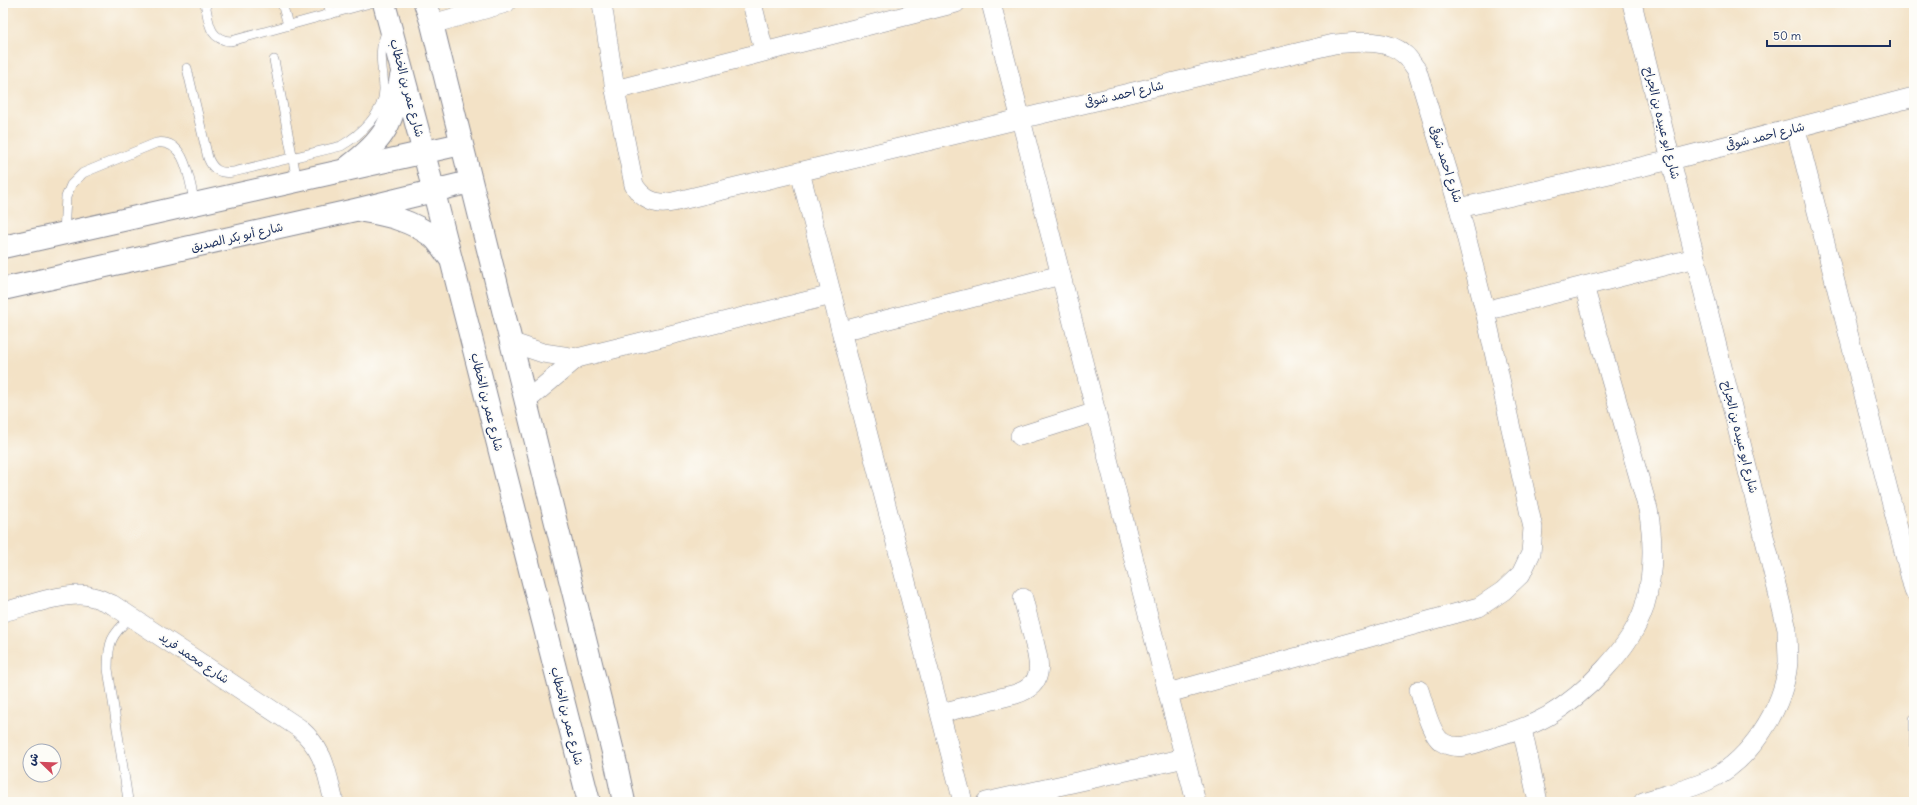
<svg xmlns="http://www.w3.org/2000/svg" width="1917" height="805" font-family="Delius,'Playpen Sans Arabic',sans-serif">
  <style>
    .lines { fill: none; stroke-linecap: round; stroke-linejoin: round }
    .service-casing { stroke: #878892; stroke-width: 10 }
    .minor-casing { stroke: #878892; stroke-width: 20 }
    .tertiary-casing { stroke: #878892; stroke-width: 24 }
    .service { stroke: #fff; stroke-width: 9 }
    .minor { stroke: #fff; stroke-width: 19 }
    .tertiary { stroke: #fff; stroke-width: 22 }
    .labels { text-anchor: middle; stroke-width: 3.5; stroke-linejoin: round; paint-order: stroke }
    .street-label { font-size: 12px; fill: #1b2f5e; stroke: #fdfcf7 }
  </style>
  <rect width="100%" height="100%" fill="#fdfcf7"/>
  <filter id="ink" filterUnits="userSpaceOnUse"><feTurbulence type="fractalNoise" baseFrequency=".025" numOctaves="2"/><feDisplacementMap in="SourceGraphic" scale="8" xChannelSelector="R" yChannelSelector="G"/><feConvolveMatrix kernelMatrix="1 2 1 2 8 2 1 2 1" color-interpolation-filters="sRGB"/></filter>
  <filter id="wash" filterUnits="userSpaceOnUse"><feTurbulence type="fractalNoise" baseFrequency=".012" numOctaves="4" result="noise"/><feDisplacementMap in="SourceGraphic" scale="16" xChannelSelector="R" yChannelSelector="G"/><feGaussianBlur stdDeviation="0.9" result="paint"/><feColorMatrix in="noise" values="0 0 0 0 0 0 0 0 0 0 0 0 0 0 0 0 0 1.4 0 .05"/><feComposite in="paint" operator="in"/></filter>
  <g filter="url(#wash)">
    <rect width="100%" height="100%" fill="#f3e2c6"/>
  </g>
  <g filter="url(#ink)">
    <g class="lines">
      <defs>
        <g id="service">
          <path d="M205 3C209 21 208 40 231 41L370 3"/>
          <path d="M282 3 288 25"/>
          <path d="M328 3 331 14"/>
          <path d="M274 60 297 181"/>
          <path d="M187 68 208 158C213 170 220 174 233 172L341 146C360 135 385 113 384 88 383 68 377 50 387 31"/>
          <path d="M64 233 66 197 71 185 83 173 156 143C187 138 189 182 195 204"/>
          <path d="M1914 719V744"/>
          <path d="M128 800 108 669C108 642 111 635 131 617"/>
        </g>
        <g id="minor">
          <path d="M602 3 615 90 634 185C643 200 656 206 673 202L1334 44C1357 42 1387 38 1405 55 1410 59 1413 66 1417 70L1459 208 1485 311 1533 528 1531 553 1521 574 1503 591 1479 607 1168 693"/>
          <path d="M752 3 764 51"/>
          <path d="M991 3 1196 802"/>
          <path d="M1632 3 1787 629C1787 640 1788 651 1788 662 1784 709 1749 762 1707 781 1687 790 1664 795 1643 802"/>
          <path d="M432 24 506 3"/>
          <path d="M615 90 956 3"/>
          <path d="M1796 129 1914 591"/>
          <path d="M800 172 963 802"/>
          <path d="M1459 208 1671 160 1914 97"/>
          <path d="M1485 311 1695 258"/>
          <path d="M842 331 1061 275"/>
          <path d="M510 342 543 353 577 358 832 295"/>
          <path d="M525 402 577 358"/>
          <path d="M1020 436 1096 412"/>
          <path d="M3 612C27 606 55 595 80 595 92 595 102 600 113 605L299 728C325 751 326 770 334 802"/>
          <path d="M1419 690C1424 704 1430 734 1442 742 1459 753 1481 741 1498 736 1515 731 1532 725 1548 716 1584 695 1631 648 1644 608 1654 575 1654 542 1648 509L1584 286"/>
          <path d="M941 713 1016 694C1047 684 1039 662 1033 637 1030 624 1026 611 1023 598"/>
          <path d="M1522 729 1538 802"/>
          <path d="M986 802 1185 758"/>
        </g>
        <g id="tertiary">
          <path d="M384 3 424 153 589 802"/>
          <path d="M425 3 432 24 616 764 624 802"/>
          <path d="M348 167C386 139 393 123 401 77"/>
          <path d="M363 211C388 215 412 221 433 237 439 242 444 251 449 257"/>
          <path d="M3 247 461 144"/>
          <path d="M3 289 355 210 470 182"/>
        </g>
      </defs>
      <use href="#service" class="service-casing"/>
      <use href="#minor" class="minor-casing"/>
      <use href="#tertiary" class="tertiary-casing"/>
      <use href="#service" class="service"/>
      <use href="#minor" class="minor"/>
      <use href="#tertiary" class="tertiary"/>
    </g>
  </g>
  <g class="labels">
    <g class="street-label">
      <text transform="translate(407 88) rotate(75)" y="4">شارع عمر بن الخطاب</text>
      <text transform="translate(1124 94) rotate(-13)" y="4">شارع احمد شوقى</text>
      <text transform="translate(1662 123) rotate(76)" y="4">شارع ابو عبيده بن الجراح</text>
      <text transform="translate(1765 136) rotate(-14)" y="4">شارع احمد شوقى</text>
      <text transform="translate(1446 164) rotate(72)" y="4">شارع احمد شوقى</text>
      <text transform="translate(237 237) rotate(-13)" y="4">شارع أبو بكر الصديق</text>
      <text transform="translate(487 402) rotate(76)" y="4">شارع عمر بن الخطاب</text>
      <text transform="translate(1740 437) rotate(76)" y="4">شارع ابو عبيده بن الجراح</text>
      <text transform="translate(194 658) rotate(34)" y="4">شارع محمد فريد</text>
      <text transform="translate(567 716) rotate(76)" y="4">شارع عمر بن الخطاب</text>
    </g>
  </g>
  <rect width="1917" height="805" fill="none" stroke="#fdfcf7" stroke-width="16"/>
  <g transform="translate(42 763) rotate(293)"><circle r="19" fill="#fdfcf7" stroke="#a3aaba"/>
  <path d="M0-3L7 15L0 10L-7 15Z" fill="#d1495b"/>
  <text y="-6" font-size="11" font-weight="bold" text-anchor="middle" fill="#1b2f5e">ش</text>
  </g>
  <path d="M1767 40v6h123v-6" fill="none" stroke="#1b2f5e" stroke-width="2"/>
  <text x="1773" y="40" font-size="12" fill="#1b2f5e" stroke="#fdfcf7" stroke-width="3" paint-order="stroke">50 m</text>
</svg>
